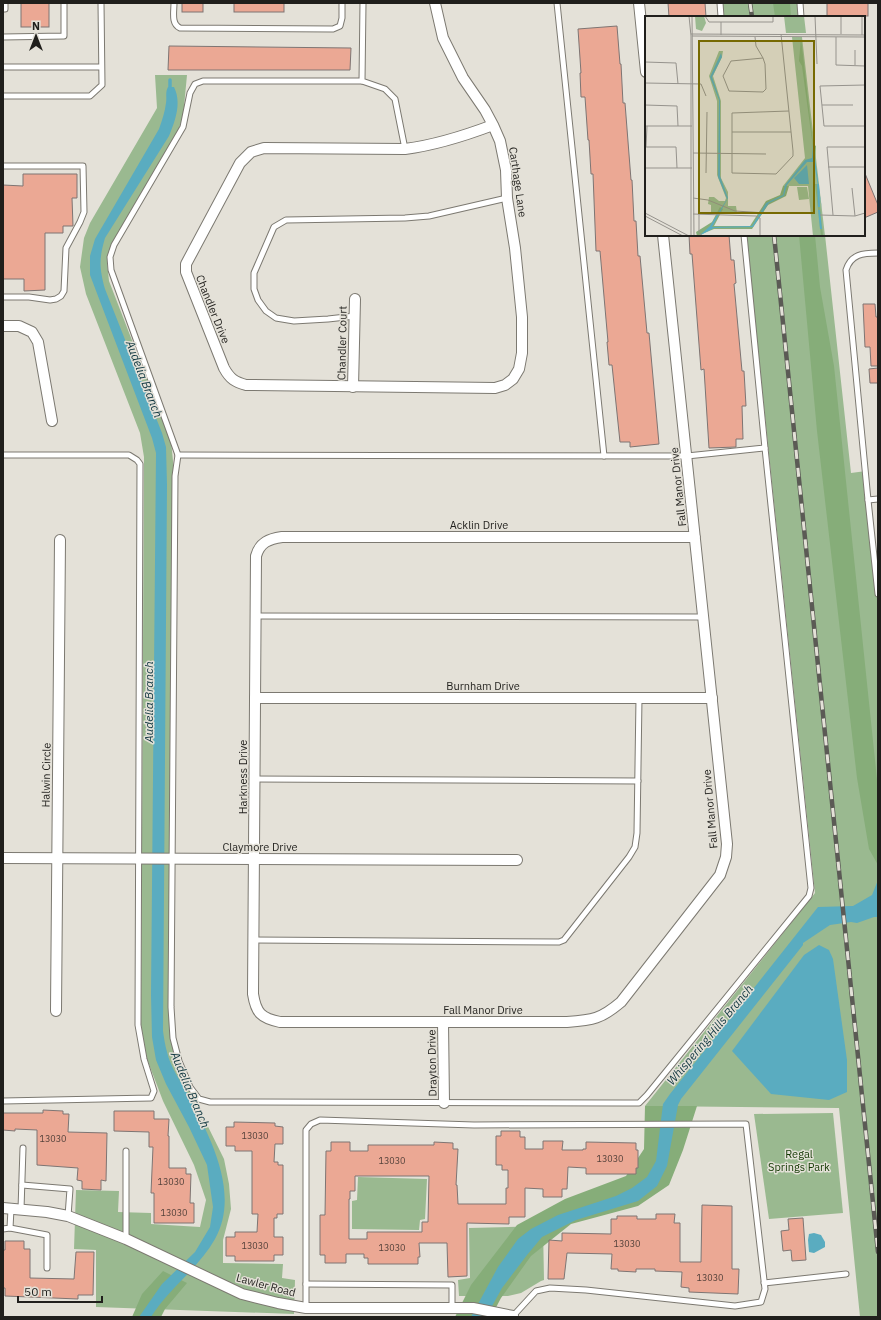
<svg xmlns="http://www.w3.org/2000/svg" width="881" height="1320" font-family="'IBM Plex Sans',sans-serif">
  <style>
    .green { fill: #9ab990 }
    .forest { fill: #86ad79 }
    .water { fill: #5aacc0 }
    .lines { fill: none; stroke-linecap: round; stroke-linejoin: round }
    .stream { stroke: #5aacc0; stroke-width: 3.5 }
    .building { fill: #eba894; stroke: #7e7573; fill-rule: evenodd }
    .service-casing { stroke: #7c7971; stroke-width: 7 }
    .minor-casing { stroke: #7c7971; stroke-width: 12 }
    .service { stroke: #fff; stroke-width: 5 }
    .minor { stroke: #fff; stroke-width: 10 }
    .rail-casing { stroke: #5b5a55; stroke-width: 4.5 }
    .rail { stroke: #e4e1d8; stroke-width: 3; stroke-dasharray: 9; stroke-linecap: butt }
    .labels { text-anchor: middle; stroke-width: 3; stroke-linejoin: round; paint-order: stroke }
    .number-label { font-size: 9px; fill: #53413a }
    .street-label { font-size: 11px; fill: #201f1c; stroke: #e4e1d8 }
    .park-label { font-size: 11px; fill: #113700; stroke: #e4e1d8 }
    .water-label { font-size: 12px; font-style: italic; fill: #103740; stroke: #e4e1d8 }
    .inset-river { fill: none; stroke: #5aacc0; stroke-width: 2 }
    .inset-road { fill: none; stroke: #96938d; stroke-width: 1 }
    .view { fill: #776a02; fill-opacity: 0.15; stroke: #776a02; stroke-width: 2 }
    .inset-edge { fill: none; stroke: #201f1c; stroke-width: 2 }
  </style>
  <rect width="100%" height="100%" fill="#e4e1d8"/>
  <g class="green">
    <path d="M722 3H799L801 17H723Z"/>
    <path d="M155 75H187L183 117 176 136 113 241 107 262 109 281 171 441 173 461 172 1029 184 1078 224 1159 229 1184 231 1209 223 1240V1263L283 1264 282 1278 295 1280 294 1314 96 1307V1250L74 1249 76 1190 119 1191 118 1212 151 1213V1224L200 1227 206 1200 194 1165 163 1101 147 1059 141 1025 144 457 140 433 86 294 80 267 84 238 90 223 157 108Z"/>
    <path d="M746 235H825L851 473 866 471 878 590V1317H860L839 1108 645 1106 815 893Z"/>
    <path d="M833 1113 843 1213 769 1219 754 1114Z"/>
    <path d="M358 1177 427 1179 425 1219 420 1220 419 1230 352 1229V1201L357 1200Z"/>
    <path d="M543 1226 544 1280 541 1281 521 1293 508 1296H459L458 1280 470 1278 469 1228Z"/>
  </g>
  <g class="forest">
    <path d="M773 3H790L791 17H775Z"/>
    <path d="M799 235H815L820 287 834 366 878 789V865L869 849 857 778 817 431Z"/>
    <path d="M645 1106H697L683 1150 669 1185 638 1206 571 1224 531 1256 501 1298 491 1317H455L471 1285 517 1225 565 1199 626 1176 644 1149Z"/>
    <path d="M163 1271 187 1283 165 1309 161 1317H132L142 1294Z"/>
  </g>
  <g class="water">
    <path d="M168 87H174C182 103 175 121 169 136L105 238C99 259 99 267 105 289L162 433 166 447 167 485 163 1031C164 1038 165 1045 167 1052 170 1066 180 1080 187 1093 209 1135 241 1192 215 1239 198 1269 169 1288 151 1317H139L162 1284 195 1252 210 1227 213 1207 207 1165 189 1127 166 1084 156 1060 152 1037 151 995 156 453 152 438 90 275V256L95 239 159 129C162 120 165 112 166 103 167 97 165 92 168 87Z"/>
    <path d="M878 880V917H874L857 923 851 922 830 925 803 943V945L681 1099 678 1105 667 1166 657 1186 638 1201 576 1220 542 1237 527 1255 502 1288 486 1317H471L498 1267 518 1239 531 1229 558 1215 616 1196 632 1188 647 1177 656 1161 663 1104 670 1094 818 907 853 906 872 895Z"/>
    <path d="M819 945 829 950 833 959 847 1060V1092L829 1100 771 1094 732 1051 804 955Z"/>
    <path d="M814 1233 821 1235 825 1242V1247L814 1253 809 1252 808 1240 809 1234Z"/>
  </g>
  <g class="lines">
    <path class="stream" d="M170 91V80"/>
  </g>
  <g class="building">
    <rect x="21" y="3" width="28" height="24"/>
    <rect x="182" y="3" width="21" height="9"/>
    <rect x="234" y="3" width="50" height="9"/>
    <path d="M668 3H705L706 17H669Z"/>
    <rect x="827" y="3" width="41" height="13"/>
    <path d="M617 26 620 64H621L623 103H625L631 180H632L634 221H636L638 256H640L647 333H649L659 444 630 447V442H620L612 365H609L607 342H608L600 251H596L593 174H591L589 140H588L585 97H581L580 73H581L578 29Z"/>
    <path d="M169 46 351 48 350 70H168Z"/>
    <path d="M864 171 878 205V212L864 218Z"/>
    <path d="M23 174H77V198H72L73 226H63V233H45V290L24 291V279H3V185L23 186Z"/>
    <path d="M689 235H729L731 260H734L736 283 734 284 742 371H744L746 406H742L743 439H736V447L709 448 704 369 701 370 692 254H690Z"/>
    <path d="M863 304H875L876 317H878V366H871L870 347H865Z"/>
    <path d="M878 368V383H870L869 369Z"/>
    <path d="M43 1110 63 1111V1114H69L68 1132 107 1133 106 1181 101 1180V1190L82 1189V1181L77 1180 78 1168 37 1165V1130L15 1129V1131L3 1130V1113H43Z"/>
    <path d="M114 1111H154V1119H169L168 1136H169V1168H186V1174H191L190 1203H194V1223H154V1193H151L153 1147H149V1132L114 1131Z"/>
    <path d="M234 1122 275 1123V1126L283 1127V1144H275L274 1162H278V1165H283V1214H277V1218H274V1237H283V1255H274V1261H235V1256H226V1237H235V1232H257L258 1214H252V1151H235V1146H226V1127H234Z"/>
    <path d="M501 1131H520V1137H525V1149H543V1141H563L562 1150H583V1149H586V1142L636 1143V1150H638V1168H636V1174H586V1168L568 1167 567 1189H562V1197H543V1189L525 1188V1217H509V1224L467 1223V1276L448 1277 447 1243H419L420 1257H418V1264H368V1258H364V1254H346V1263H325V1255H320V1215H325L326 1151H331V1142H350V1151H368V1145H434V1142L453 1143V1149H458L456 1185H457L458 1204H506V1188H508V1170H502V1165H496V1136H501ZM355 1176H429L428 1222H422V1232H367V1239H349V1199H350V1191H355Z"/>
    <path d="M702 1205 732 1206V1269H739L738 1294 689 1292V1288L681 1287 682 1272 655 1271V1269H636V1272L618 1271V1269H611L612 1254 567 1253 564 1279H548L549 1240 562 1241V1233L611 1234V1219H617V1216H637V1219H656V1214H675L674 1223H680V1262H701Z"/>
    <path d="M803 1218 806 1260 792 1261 791 1250 783 1251 781 1231 789 1230 788 1219Z"/>
    <path d="M5 1241H24V1249H30V1278L74 1279 76 1252H94L93 1295H78V1299L5 1296V1288H3V1250H5Z"/>
  </g>
  <g class="lines">
    <defs>
      <g id="service">
        <path d="M174 3C174 12 171 24 180 28L333 29 340 26 342 18V3"/>
        <path d="M363 3 362 81 385 89 395 99 405 149"/>
        <path d="M557 3 604 456"/>
        <path d="M720 3 721 17"/>
        <path d="M800 3 801 17"/>
        <path d="M3 9H5V3"/>
        <path d="M3 37 64 36V3"/>
        <path d="M3 67H101"/>
        <path d="M362 81H203L195 84 190 93 183 127 114 245 110 257 111 270 178 455 175 476 171 1007 173 1038 179 1061 190 1087 199 1099 210 1102 624 1103H639L647 1095 809 896 811 888 765 448"/>
        <path d="M3 96H90L102 85 101 3"/>
        <path d="M3 166H83L84 212 80 222 66 248 64 291 61 296 56 299 50 300 29 297H3"/>
        <path d="M878 253C863 253 851 254 846 270L868 500 878 499"/>
        <path d="M355 316 328 319 294 321 276 318 266 311 258 300 254 289V273L274 227 286 220 405 218 429 216 507 198"/>
        <path d="M3 455H129L137 460 140 464 138 1025 144 1059 154 1091 151 1098 3 1101"/>
        <path d="M178 455 687 456 765 448 744 235"/>
        <path d="M868 500 878 594"/>
        <path d="M256 616 703 617"/>
        <path d="M254 779 638 781"/>
        <path d="M254 940 559 942 564 940 629 857 635 847 637 833 639 698"/>
        <path d="M22 1185 70 1189 68 1216"/>
        <path d="M21 1209 23 1148"/>
        <path d="M10 1228 47 1235V1268"/>
        <path d="M3 1229 10 1228 11 1209"/>
        <path d="M126 1239V1151"/>
        <path d="M764 1283 846 1274"/>
        <path d="M306 1284 452 1285V1308"/>
        <path d="M306 1308V1130L311 1124 320 1120 474 1125 746 1124 765 1289 761 1302 735 1306 586 1290 550 1288 536 1291 513 1316"/>
      </g>
      <g id="minor">
        <path d="M435 3 443 38 463 78 485 110 493 125 500 141 506 170 507 198 515 248 522 317V353L519 369 513 379 505 385 495 388 246 385C235 382 230 379 224 368L186 272V264L240 163 251 152 264 148 405 149C436 145 464 136 493 125"/>
        <path d="M639 3 646 72"/>
        <path d="M663 235 727 844 726 857 720 875 621 1002C601 1019 593 1020 567 1022H280C261 1018 256 1013 253 994L256 556C260 542 269 539 282 537H695"/>
        <path d="M3 326H19L32 332 38 342 52 421"/>
        <path d="M353 387 355 299"/>
        <path d="M255 698H712"/>
        <path d="M3 858 517 860"/>
        <path d="M56 1011 60 540"/>
        <path d="M443 1022 444 1103"/>
        <path d="M3 1208 47 1212 68 1216 126 1239 242 1294 278 1303 306 1308H473L513 1316"/>
      </g>
    </defs>
    <use href="#service" class="service-casing"/>
    <use href="#minor" class="minor-casing"/>
    <use href="#service" class="service"/>
    <use href="#minor" class="minor"/>
    <defs>
      <g id="rail">
        <path d="M750 3 752 17"/>
        <path d="M774 235 878 1252"/>
      </g>
    </defs>
    <use href="#rail" class="rail-casing"/>
    <use href="#rail" class="rail"/>
  </g>
  <g class="labels">
    <g class="number-label">
      <text x="255" y="1139">13030</text>
      <text x="53" y="1142">13030</text>
      <text x="610" y="1162">13030</text>
      <text x="392" y="1164">13030</text>
      <text x="171" y="1185">13030</text>
      <text x="174" y="1216">13030</text>
      <text x="627" y="1247">13030</text>
      <text x="255" y="1249">13030</text>
      <text x="392" y="1251">13030</text>
      <text x="710" y="1281">13030</text>
    </g>
    <g class="street-label">
      <text transform="translate(518 182) rotate(82)" y="4">Carthage Lane</text>
      <text transform="translate(213 309) rotate(68)" y="4">Chandler Drive</text>
      <text transform="translate(342 343) rotate(-89)" y="4">Chandler Court</text>
      <text transform="translate(678 487) rotate(-96)" y="4">Fall Manor Drive</text>
      <text x="479" y="529">Acklin Drive</text>
      <text x="483" y="690">Burnham Drive</text>
      <text transform="translate(46 775) rotate(-89)" y="4">Halwin Circle</text>
      <text transform="translate(243 777) rotate(-90)" y="4">Harkness Drive</text>
      <text transform="translate(710 809) rotate(-95)" y="4">Fall Manor Drive</text>
      <text x="260" y="851">Claymore Drive</text>
      <text x="483" y="1014">Fall Manor Drive</text>
      <text transform="translate(432 1063) rotate(-91)" y="4">Drayton Drive</text>
      <text transform="translate(266 1285) rotate(15)" y="4">Lawler Road</text>
    </g>
    <g class="park-label">
      <text x="799" y="1158">Regal<tspan x="799" dy="13">Springs Park</tspan></text>
    </g>
    <g class="water-label">
      <text transform="translate(144 379) rotate(69)" y="4">Audelia Branch</text>
      <text transform="translate(149 702) rotate(-90)" y="4">Audelia Branch</text>
      <text transform="translate(710 1035) rotate(-50)" y="4">Whispering Hills Branch</text>
      <text transform="translate(190 1090) rotate(67)" y="4">Audelia Branch</text>
    </g>
  </g>
  <g transform="translate(645 16)">
    <rect width="220" height="220" fill="#e4e1d8"/>
    <path d="M50 0H59L61 7 57 15 51 13ZM139 0H159L161 17H141ZM147 21H157L180 220H168L163 170H138L160 142ZM74 35H78L77 41 68 60 76 85V162L83 176V190H91L92 197 66 196V189L63 188 64 181H69L74 185H80L81 182 72 159V85L64 60ZM152 171H162L164 183 154 184Z" fill="#9ab990"/>
    <path d="M156 22 168 128 171 130 170 146 157 50 154 45ZM170 168H173L178 220H176ZM138 170H144L141 180 123 189 107 213H69L52 220 51 216 67 206 75 191 78 193 69 210H105L121 185 135 179Z" fill="#86ad79"/>
    <path d="M76 37 77 41 67 61 75 84V160L83 182 67 211 107 210 121 187 138 179 140 169 160 144 167 142 168 128 177 194 169 146H162L142 169 139 180 124 187 108 211 69 212 54 220 65 210 82 183 73 161 74 84 65 61ZM162 149 164 168H154L149 162Z" fill="#5aacc0"/>
    <path class="inset-river" d="M173 168 174 191M174 194 176 213"/>
    <path class="inset-road" d="M44 0 46 20V220M47 0 49 220M60 0 64 6H128V0M170 0 172 48M46 18 220 19M136 18 148 135V140L131 158 87 157V97L144 95M196 18V0M76 19V6M217 19V0M47 20 220 21M110 21 111 30 118 42 120 48 121 73 118 76 84 75 78 60 86 45 118 42M191 21V49L220 50M0 46 31 47 33 68M210 49V34M0 67 56 68 61 80M220 69 175 70 179 110H220M0 89 32 90 33 110M177 89H208M0 110H47M87 116H146M0 131H31L32 152M1 131 2 110M48 137 121 138M183 151H220M0 152H47M61 157 62 96M207 172 210 200M48 182 63 184 90 195 121 197M0 197 44 220M48 198 111 200 115 202V220M54 198V216L57 220M175 199 210 200 220 197M188 199 182 131H220M0 200 38 220"/>
    <path class="view" d="M54 25H169V197H54Z"/>
    <rect width="220" height="220" class="inset-edge"/>
  </g>
  <rect width="881" height="1320" fill="none" stroke="#201f1c" stroke-width="8"/>
  <g transform="translate(36 36)" stroke="#e4e1d8" stroke-width="3" paint-order="stroke">
  <path d="M0-3L7 15L0 10L-7 15Z" fill="#201f1c"/>
  <text y="-6" font-size="11" font-weight="bold" text-anchor="middle" fill="#201f1c">N</text>
  </g>
  <path d="M18 1296v6h84v-6" fill="none" stroke="#201f1c" stroke-width="2"/>
  <text x="24" y="1296" font-size="12" fill="#201f1c" stroke="#e4e1d8" stroke-width="3" paint-order="stroke">50 m</text>
</svg>
